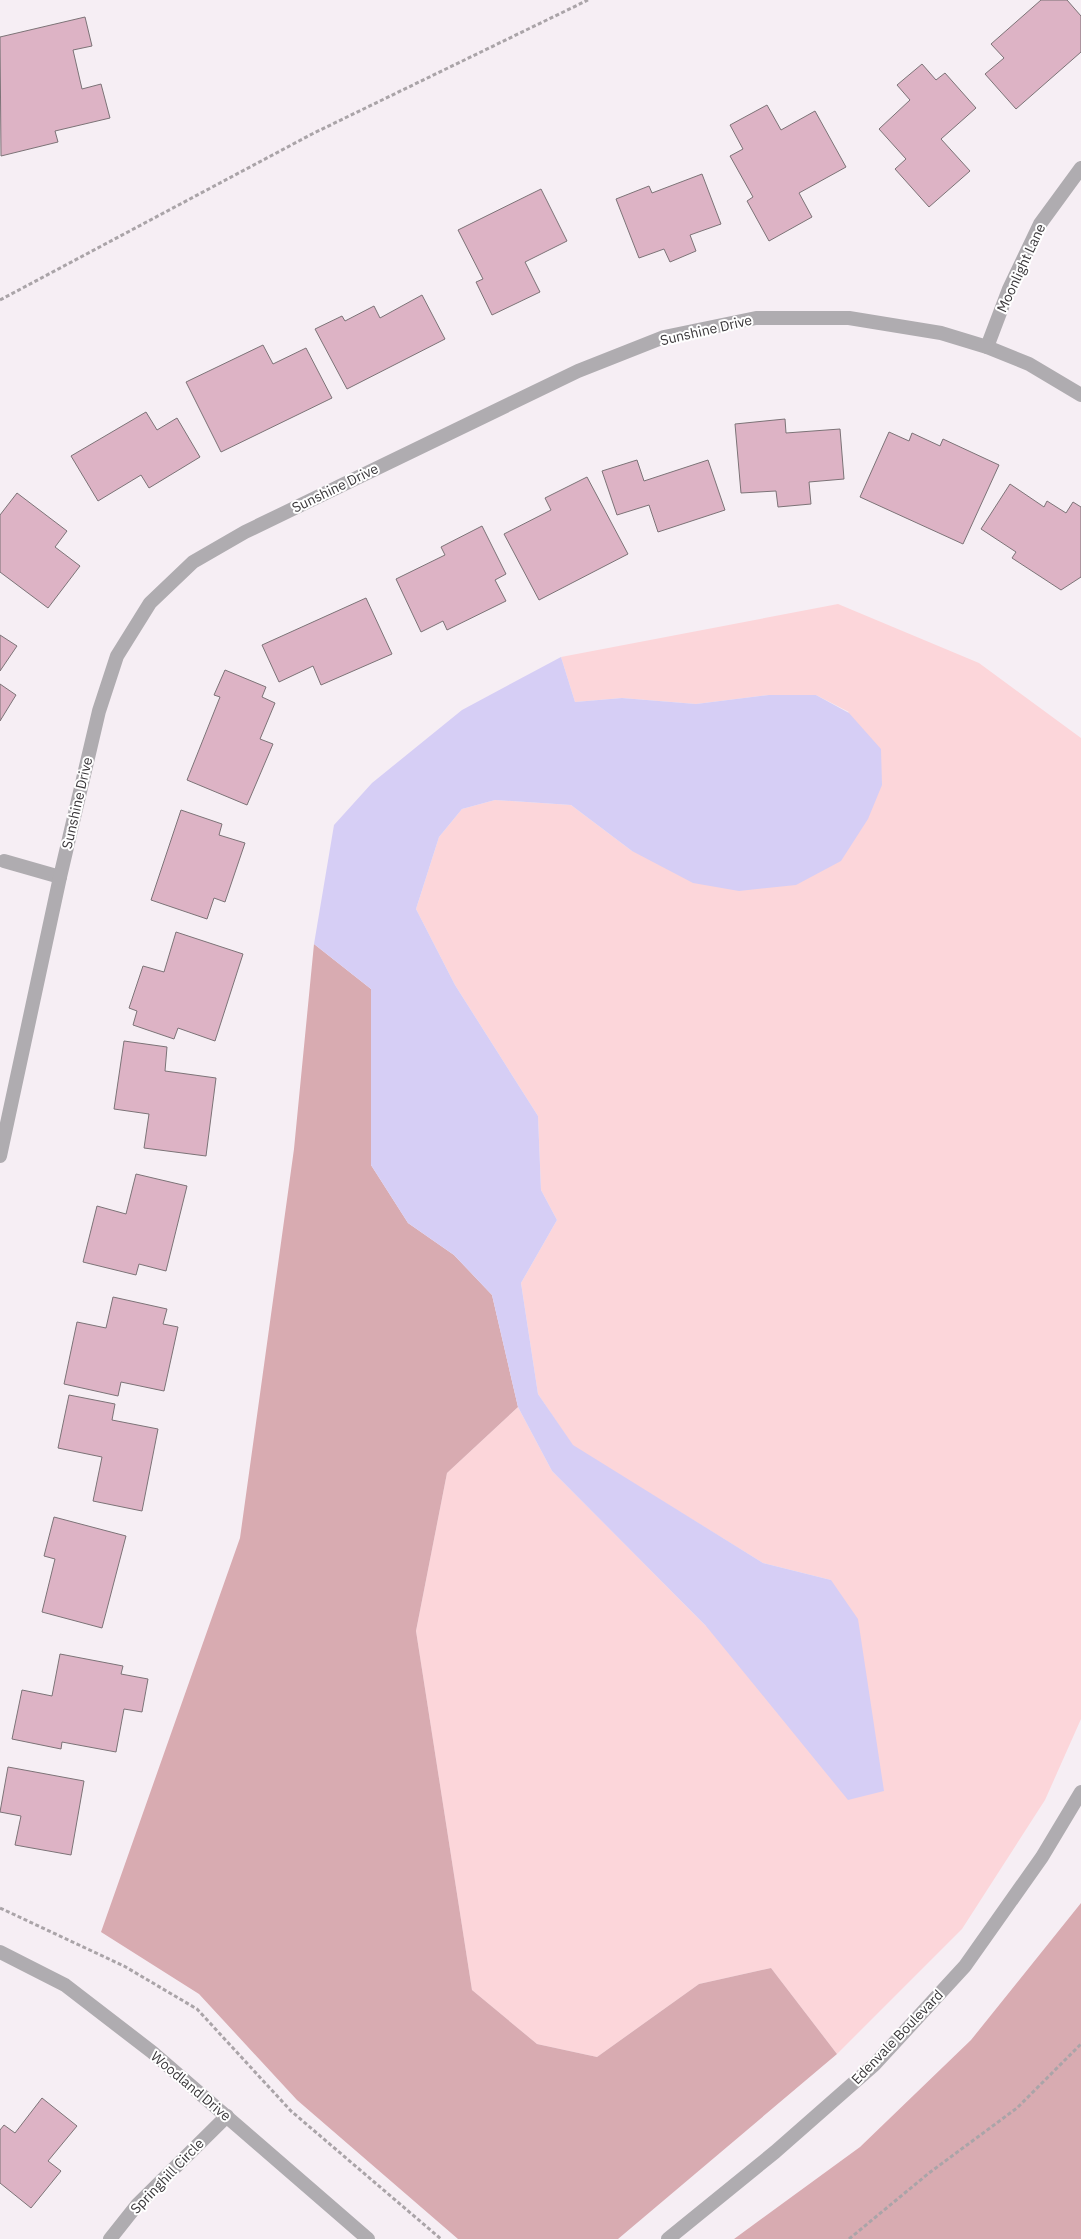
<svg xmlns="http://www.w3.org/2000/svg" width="1081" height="2239" font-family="'IBM Plex Sans',sans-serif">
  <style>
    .green { fill: #fcd6da }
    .forest { fill: #d8abb1 }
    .water { fill: #d6cef5 }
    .building { fill: #ddb3c5; stroke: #7c7377 }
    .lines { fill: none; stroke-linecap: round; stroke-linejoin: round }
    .path { stroke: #aaa4a8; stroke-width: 3; stroke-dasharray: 4 2.5; stroke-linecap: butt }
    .minor { stroke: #afacb0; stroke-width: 14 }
    .tertiary { stroke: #afacb0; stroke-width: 14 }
    .labels { text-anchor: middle; stroke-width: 4; stroke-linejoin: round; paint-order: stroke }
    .street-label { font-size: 14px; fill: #3a373a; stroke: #fff }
  </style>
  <rect width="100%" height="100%" fill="#f6eef4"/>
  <path class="green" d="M838 604 979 663 1081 738V1719L1045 1800 962 1929 837 2054 771 1968 699 1984 597 2057 537 2044 472 1990 416 1631 447 1473 518 1407 552 1471 706 1626 831 1580 763 1563 573 1446 538 1394 521 1283 557 1220 541 1190 538 1116 455 985 416 909 439 837 462 809 495 800 571 805 632 851 849 712 816 695H769L696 704 622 698 575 702 561 657Z"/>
  <g class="forest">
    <path d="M314 944 371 989V1165L408 1223 454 1255 492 1295 518 1407 447 1473 416 1631 472 1990 537 2044 597 2057 699 1984 771 1968 837 2054 618 2239H458L297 2100 199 1994 101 1932 240 1538 294 1149Z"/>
    <path d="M1081 1903V2239H734L860 2147 971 2040Z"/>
  </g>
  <path class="water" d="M561 657 575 702 622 698 696 704 769 695H816L849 713 881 749 882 785 868 819 841 861 796 885 739 891 693 883 632 851 571 805 495 800 462 809 439 837 416 909 455 985 538 1116 541 1190 557 1220 521 1283 538 1394 573 1445 763 1563 831 1580 858 1619 884 1791 848 1800 706 1626 552 1471 518 1407 492 1295 454 1255 408 1223 371 1165V989L314 944 334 825 372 783 462 710Z"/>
  <g class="building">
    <path d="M1041 0H1067L1081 16V52L1016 109 985 74 1004 58 991 44Z"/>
    <path d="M85 17 92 46 73 50 82 89 101 84 110 118 55 131 58 142 1 156 0 37Z"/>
    <path d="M922 64 936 80 945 73 976 108 941 139 970 171 929 207 895 169 906 159 879 129 910 100 897 85Z"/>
    <path d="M767 105 781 130 815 111 846 167 799 193 812 217 769 241 747 201 753 197 730 156 743 149 730 125Z"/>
    <path d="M702 174 721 224 690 235 696 251 670 262 664 249 639 258 616 199 649 186 652 193Z"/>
    <path d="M541 189 567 241 525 262 540 292 492 315 476 282 483 279 458 230Z"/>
    <path d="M422 295 445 339 347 389 315 329 342 316 345 321 374 306 380 318Z"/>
    <path d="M263 345 273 364 306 348 332 398 221 452 186 382Z"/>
    <path d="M146 412 157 430 177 418 200 457 149 488 141 475 98 501 71 456Z"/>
    <path d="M785 419 786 433 840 429 844 479 809 482 811 504 778 507 776 491 741 493 735 424Z"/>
    <path d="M889 432 909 441 912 433 940 446 943 439 999 465 963 544 860 497Z"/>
    <path d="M637 460 644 481 708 460 725 510 658 532 649 505 617 515 602 471Z"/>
    <path d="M587 477 628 554 539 600 504 534 551 510 545 498Z"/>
    <path d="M1010 484 1044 507 1047 501 1066 513 1073 502 1081 507V577L1061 590 1012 558 1016 552 981 529Z"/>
    <path d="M17 493 67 531 55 547 80 566 48 608 0 572V515Z"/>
    <path d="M482 526 506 574 495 580 506 601 447 630 443 621 421 632 396 579 445 555 441 547Z"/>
    <path d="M366 598 392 654 321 685 313 666 279 682 262 645Z"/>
    <path d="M0 635 17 646 0 671Z"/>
    <path d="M225 670 266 687 262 697 275 703 260 739 273 744 247 805 187 780 220 697 214 695Z"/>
    <path d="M0 684 16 695 0 721Z"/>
    <path d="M181 810 222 824 219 835 245 843 225 902 214 898 207 919 151 900Z"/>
    <path d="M176 932 243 954 215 1041 178 1028 174 1039 133 1025 137 1011 129 1008 143 966 164 972Z"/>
    <path d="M124 1041 167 1047 165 1071 216 1078 206 1156 144 1148 149 1114 114 1109Z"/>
    <path d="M136 1174 187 1186 166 1271 139 1264 136 1275 83 1262 97 1206 126 1214Z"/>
    <path d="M113 1297 167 1309 163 1324 178 1327 164 1391 121 1382 118 1396 64 1384 77 1322 106 1328Z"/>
    <path d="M69 1395 115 1404 112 1420 158 1429 142 1511 93 1501 102 1457 58 1448Z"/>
    <path d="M54 1517 126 1536 102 1628 42 1612 55 1559 44 1556Z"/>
    <path d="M60 1654 123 1666 121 1674 148 1679 142 1712 124 1709 116 1752 62 1742 61 1749 12 1739 22 1690 52 1696Z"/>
    <path d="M8 1767 84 1781 71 1855 15 1845 21 1816 0 1812Z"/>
    <path d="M42 2098 77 2126 48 2161 61 2171 31 2208 0 2183V2130L4 2125 15 2133Z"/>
  </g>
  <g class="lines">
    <g class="path">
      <path d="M0 300 312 134 588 0"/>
      <path d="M0 1908 124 1966 197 2009 291 2111 441 2239"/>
      <path d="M849 2239 929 2173 1017 2108 1081 2044"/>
    </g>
    <g class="minor">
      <path d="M987 347 1009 289 1040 224 1081 168"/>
      <path d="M4 861 60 877"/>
      <path d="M0 1156 60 877 99 711 117 656 150 603 193 562 245 532 578 371 664 337 756 318H849L941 333 987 347 1029 364 1081 395"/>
      <path d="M0 1952 65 1985 152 2052 368 2239"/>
      <path d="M110 2239 137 2205 227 2116"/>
    </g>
    <path class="tertiary" d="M668 2239 775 2152 874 2065 965 1966 1042 1857 1081 1792"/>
  </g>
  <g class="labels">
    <g class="street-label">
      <text transform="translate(1021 268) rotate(-65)" y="5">Moonlight Lane</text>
      <text transform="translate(706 330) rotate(-13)" y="5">Sunshine Drive</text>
      <text transform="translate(335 488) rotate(-26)" y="5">Sunshine Drive</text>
      <text transform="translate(77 803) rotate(-77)" y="5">Sunshine Drive</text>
      <text transform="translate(897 2037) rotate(-46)" y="5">Edenvale Boulevard</text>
      <text transform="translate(191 2086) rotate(40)" y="5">Woodland Drive</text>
      <text transform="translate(167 2176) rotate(-46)" y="5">Springhill Circle</text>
    </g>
  </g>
</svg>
